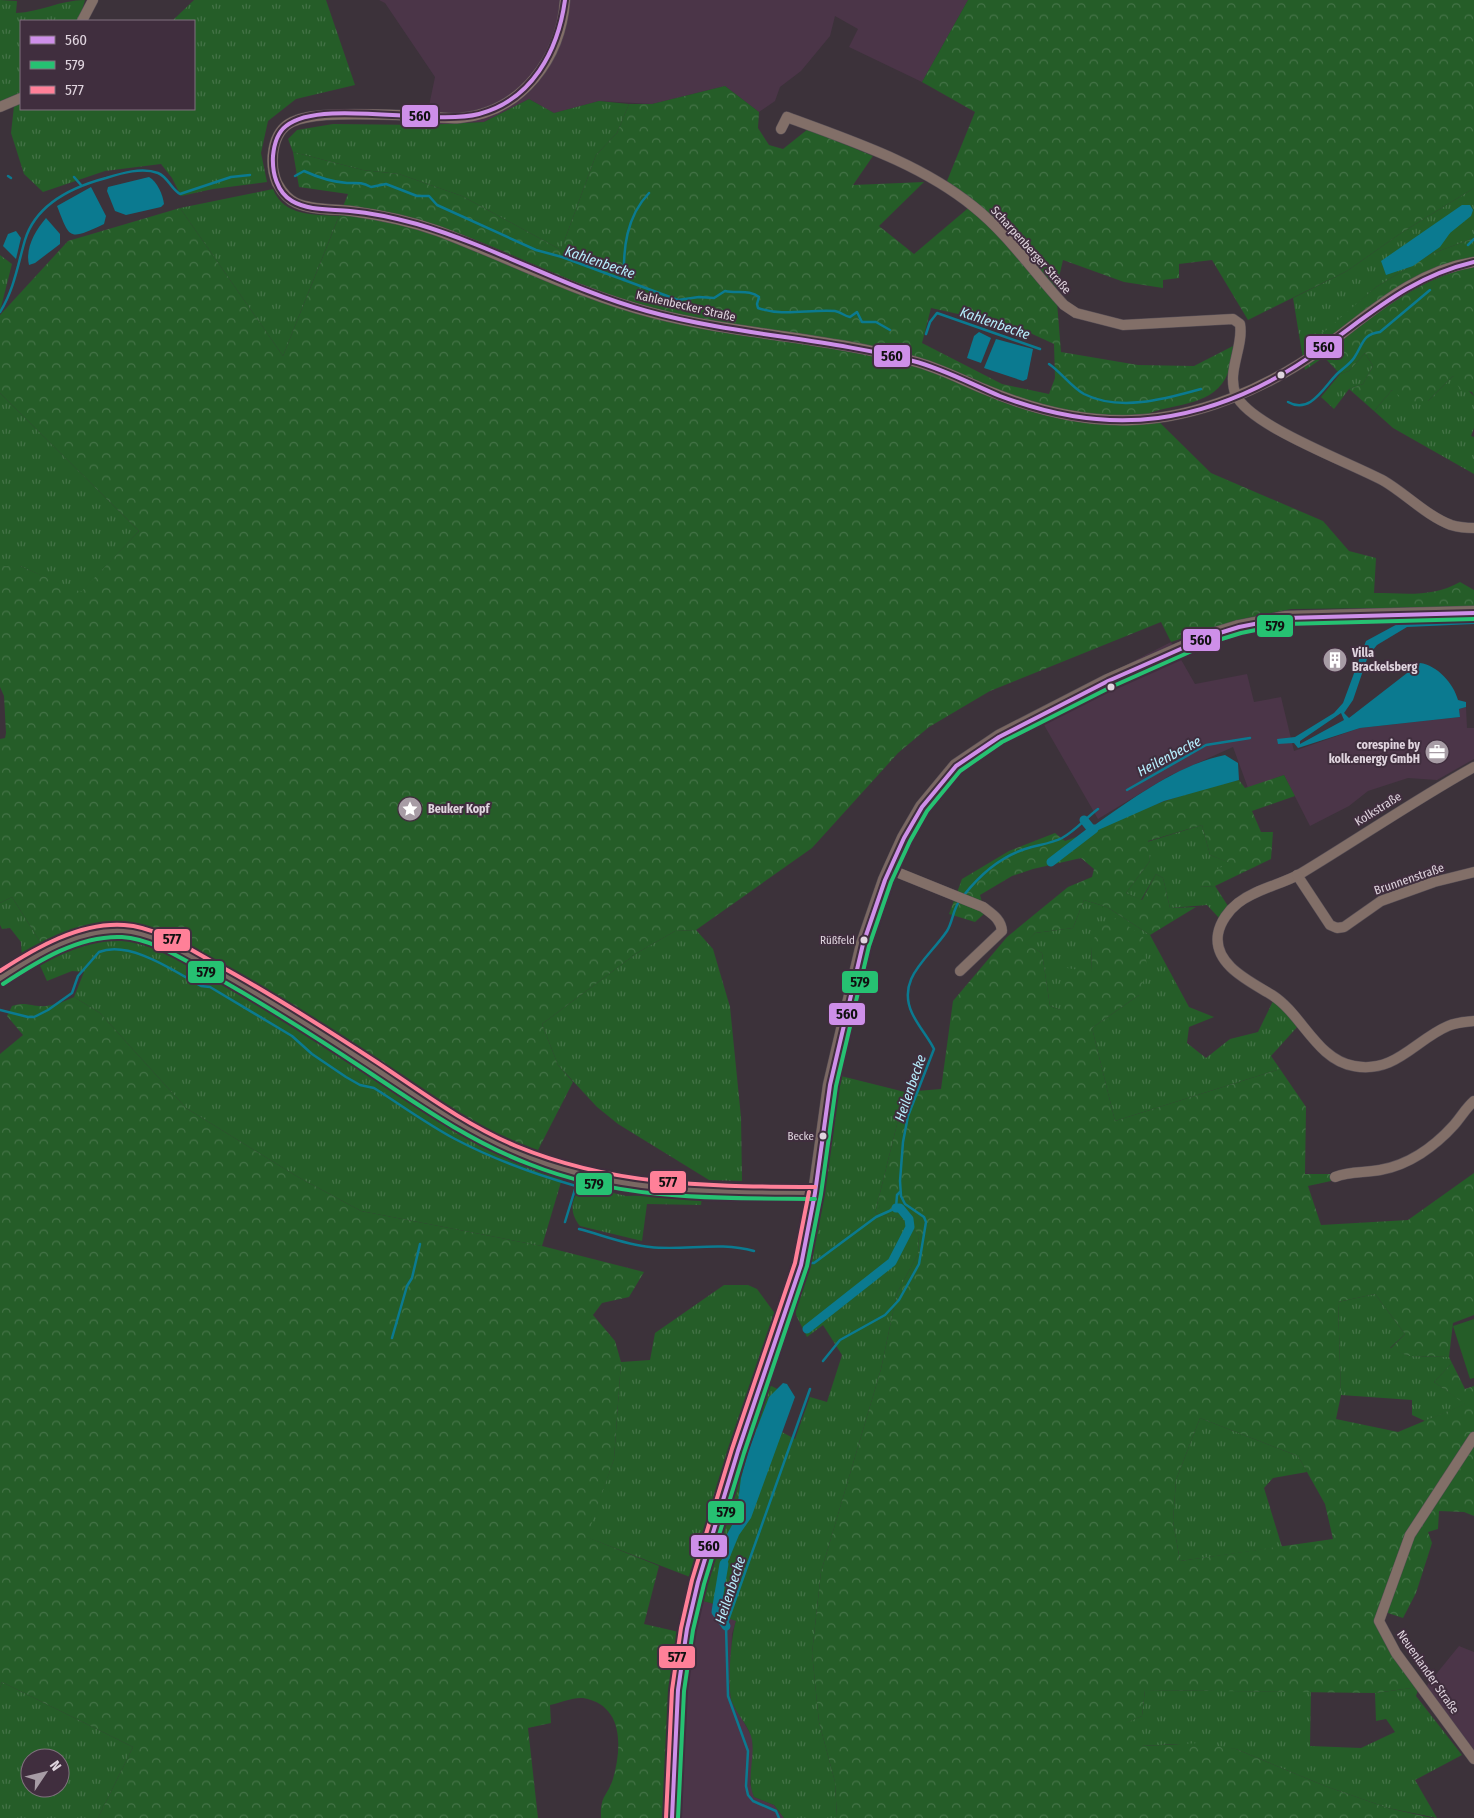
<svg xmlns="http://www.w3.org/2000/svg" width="1474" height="1818" font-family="'Fira Sans Condensed',sans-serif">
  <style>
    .built { fill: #4b3548 }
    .grass { fill: url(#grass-tufts); fill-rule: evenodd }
    .forest { fill: url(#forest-crowns); fill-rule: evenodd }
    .pitch { fill: #255d28 }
    .water { fill: #0b7a90; fill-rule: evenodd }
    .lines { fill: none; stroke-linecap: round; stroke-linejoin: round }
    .stream { stroke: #0b7a90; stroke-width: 2.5 }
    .canal { stroke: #0b7a90; stroke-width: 9 }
    .street-casing { stroke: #595057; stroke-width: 11 }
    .secondary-casing { stroke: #595057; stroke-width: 15 }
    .street { stroke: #826f68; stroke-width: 10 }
    .secondary { stroke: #7a6863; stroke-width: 14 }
    .bus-1-casing { stroke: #402e3e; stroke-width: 8 }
    .bus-2-casing { stroke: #402e3e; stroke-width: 8 }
    .bus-3-casing { stroke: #402e3e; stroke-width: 8 }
    .bus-1 { stroke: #ce8fe9; stroke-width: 4 }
    .bus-2 { stroke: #26c172; stroke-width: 4 }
    .bus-3 { stroke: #ff8098; stroke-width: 4 }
    .bus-dot { fill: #e0d5df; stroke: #402e3e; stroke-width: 2 }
    .labels { text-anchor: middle; stroke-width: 4; stroke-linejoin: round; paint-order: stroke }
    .bus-label { font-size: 11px; fill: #e0d5df; stroke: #402e3e; text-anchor: end }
    .street-label { font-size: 12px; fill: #e0d5df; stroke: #402e3e }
    .poi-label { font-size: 12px; font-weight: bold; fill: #e0d5df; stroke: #402e3e; text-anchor: start }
    .water-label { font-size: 14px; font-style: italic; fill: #b7effe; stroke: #402e3e }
    .line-badge { stroke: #402e3e; stroke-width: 2 }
    .pale-badge-label { font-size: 14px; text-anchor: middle; font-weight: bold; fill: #111 }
  </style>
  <defs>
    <pattern id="grass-tufts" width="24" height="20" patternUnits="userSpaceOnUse" patternTransform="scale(1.25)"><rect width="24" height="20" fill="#255d28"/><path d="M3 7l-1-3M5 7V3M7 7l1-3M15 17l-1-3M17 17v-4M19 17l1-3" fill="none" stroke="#447347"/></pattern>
    <pattern id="forest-crowns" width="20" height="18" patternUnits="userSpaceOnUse" patternTransform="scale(1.25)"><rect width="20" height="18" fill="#255d28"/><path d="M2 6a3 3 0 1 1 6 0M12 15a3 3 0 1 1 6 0" fill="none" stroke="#447347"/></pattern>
  </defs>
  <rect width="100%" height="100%" fill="#3c323a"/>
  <g class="built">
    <path d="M379 0H968L922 82 849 47 858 29 835 16 830 36 801 71 780 87 775 101 759 112 725 86 652 104 599 101 554 113 529 99 484 122 425 125 435 77 385 3Z"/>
    <path d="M1171 642 1195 684 1247 674 1254 702 1281 697 1294 751 1360 728 1460 717 1459 709 1466 707 1467 728H1474V759L1437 780 1408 778 1368 791 1349 806 1310 826 1284 775 1248 788 1233 747 1169 776 1098 819 1036 711Z"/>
    <path d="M688 1597 718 1605 736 1621 732 1634 730 1690 732 1701 752 1737 754 1760 750 1783 754 1797 774 1805 784 1818H664L669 1689 679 1632Z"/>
    <path d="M1459 1646 1474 1652V1756L1424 1689Z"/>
  </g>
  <g class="grass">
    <path d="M0 0 17 1 16 13C41 12 60 0 85 0L81 14 87 21H21V109H194V21H172L194 0H326L355 85 296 99 268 121 261 153 267 182 213 189 181 196 172 178 161 164 105 171 43 192 24 174 11 133 14 106 0 101Z"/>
    <path d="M529 99 554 113 599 101 629 104 617 133 596 155 561 250 462 196 399 174 363 170 293 152 288 139 297 130 333 124 425 125 484 122Z"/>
    <path d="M1474 188V238L1431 254 1376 287 1302 353 1293 298 1347 271 1401 233Z"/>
    <path d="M273 189C284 217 314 214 339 216L283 356 180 208Z"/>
    <path d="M0 255 12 264 0 311Z"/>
    <path d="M1365 353 1373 366 1363 384 1349 389 1334 409 1321 397 1340 374 1349 371Z"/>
    <path d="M1453 376 1474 396V428L1471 436 1474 437V474L1393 428 1374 411 1392 390 1428 401Z"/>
    <path d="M0 393 139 531 81 593 20 566H0Z"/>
    <path d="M1202 825 1210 855 1231 863 1199 887 1215 886 1228 906 1219 918 1207 905 1170 908 1163 878 1156 874 1141 900 1126 893 1150 861 1147 842Z"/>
    <path d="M12 897 44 948 22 959 21 942 10 928 2 929 0 925V903Z"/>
    <path d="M1084 900 1107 907 1150 935 1189 1007 1214 1017 1189 1027 1187 1043 1206 1058 1230 1039 1258 1032 1274 999 1299 1025 1271 1056 1280 1069 1115 1121 1092 1028 1139 995 1091 946 1092 972 1061 1010 1050 1006 1042 953 1024 943 1035 933 1073 928Z"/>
    <path d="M696 930 713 949 730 1007 741 1117 742 1181 709 1180 618 1124 597 1107 558 1065 542 1024 637 953 675 931Z"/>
    <path d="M118 936 148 941 259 1001 452 1125 564 1172 542 1246 361 1211 298 1177 186 1108 100 1013 74 997 84 972 72 971 47 981 38 961 84 942Z"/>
    <path d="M837 1075 905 1092 875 1213 907 1221 919 1235 918 1254 897 1293 881 1369 821 1572 812 1653 819 1722 835 1782 837 1818H784L774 1805 754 1797C746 1779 755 1759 752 1740 750 1727 737 1715 732 1702 727 1689 731 1635 736 1621L721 1616 718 1605 688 1597 690 1577 586 1537 614 1459 621 1362 650 1360 655 1333 724 1285H748L757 1289 776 1315 757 1379 790 1395 780 1431 795 1439 810 1397 827 1402 842 1355 823 1325 807 1337 796 1315 795 1305 812 1231Z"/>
    <path d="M584 1186 626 1196 664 1195 702 1197 701 1205 647 1204 642 1241 580 1226C569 1212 570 1198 584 1186Z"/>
    <path d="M1375 1294 1405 1334 1390 1348 1409 1356 1449 1357 1452 1363 1434 1382 1466 1404 1425 1421 1412 1415V1400L1341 1395 1338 1302Z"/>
    <path d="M1200 1418 1298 1456 1307 1472 1273 1478 1264 1488 1282 1547 1180 1561 1173 1521 1176 1480Z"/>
    <path d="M2 1682 133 1747 98 1818H0V1688ZM30 1758H60V1788H30Z"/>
    <path d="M1419 1687 1416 1696 1462 1755 1415 1780 1437 1818 1388 1808 1325 1786 1236 1749 1176 1744 1141 1746 1125 1723 1142 1716 1145 1690 1311 1692 1310 1746 1361 1748 1395 1732 1386 1719 1376 1721 1375 1693Z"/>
  </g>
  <g class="forest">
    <path d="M968 0H1474V188L1401 233 1347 271 1248 320 1212 260 1179 264V278L1163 280V288L1124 282 1063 260 1056 290 1061 352 1138 365 1194 366 1233 346C1231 355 1231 365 1228 373 1215 406 1176 403 1150 413L1211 473 1323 521 1349 551 1376 558 1374 593C1405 593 1432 598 1460 582L1474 590V607L1291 609 1237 620 1171 642 1161 622 990 691 929 727 898 753 812 848 696 930 675 931 637 953 542 1024 558 1065 573 1082 537 1152 485 1132 433 1104 251 981 165 937 141 928 113 924 96 927 44 948 12 897 0 903V739L5 738 6 733 4 696 0 687V566H20L81 592 139 531 0 393V315L68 241 180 208 283 356 348 194 299 187 293 152 363 170 399 174 462 196 561 250 596 155 617 133 629 104H652L725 86 759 112 758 128 769 145 783 149 808 129 873 156 853 185 924 182 879 226 914 254 973 204 947 181 975 112 922 82ZM931 308 1017 327 1054 344 1055 378 1049 394 1002 384 922 343Z"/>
    <path d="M1474 238V396L1472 392 1460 390 1453 376 1428 401 1408 403 1392 390 1374 411 1349 389 1363 384 1373 366 1365 353 1349 371 1340 374 1324 357 1305 370 1302 353 1309 347 1307 344 1310 334 1324 332 1376 287 1431 254Z"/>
    <path d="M1284 775 1295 796 1252 811 1261 832H1273L1271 859 1215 886 1199 887 1192 881 1230 863 1210 855 1202 825 1148 841 1150 861 1126 893 1142 900 1156 874 1163 878 1170 908 1196 907 1150 935 1107 907 1084 900 1073 928 1035 933 1025 943 1042 953 1050 1006 1061 1010 1067 968 1092 972 1091 946 1100 925 1116 918 1143 936 1147 967 1139 995 1092 1028 1115 1121 1280 1069 1306 1107 1305 1174H1332L1331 1181 1308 1186 1321 1225 1408 1220 1474 1173V1315L1453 1323 1449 1357 1409 1356 1390 1349 1405 1334 1375 1294 1338 1302 1341 1395 1336 1419 1398 1432 1465 1404 1434 1382 1452 1363 1465 1389 1474 1386V1516L1464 1512 1439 1511 1438 1529 1428 1532 1432 1543 1416 1593 1403 1618 1382 1611 1379 1621 1419 1687 1375 1693 1145 1690 1142 1716 1126 1723 1142 1746 1201 1743 1236 1749 1325 1786 1388 1808 1432 1818H837L835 1782 819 1722 812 1653 821 1572 881 1369 897 1293 918 1254 919 1235 907 1221 875 1213 905 1092 941 1089 953 1001 1007 937 1068 887 1092 877 1094 869 1081 858 1033 869 1012 876 980 895 985 913 975 922 949 914 962 879 1009 851 1055 833 1065 841C1099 830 1131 813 1165 801 1189 793 1214 786 1239 780L1245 788ZM1200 1418 1298 1456 1325 1504 1333 1539 1180 1561 1173 1521 1176 1480Z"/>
    <path d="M74 997 100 1013 186 1108 298 1177 361 1211 542 1246 644 1272 629 1297 602 1303 593 1315 615 1341 621 1362 614 1459 587 1537 659 1566 644 1624 679 1632 669 1689 664 1818H601C600 1795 607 1797 613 1779 622 1747 624 1705 583 1698 574 1697 559 1703 550 1705L551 1723 528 1728 538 1818H98L133 1747 2 1682 0 1688V1054L23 1035 7 1016 12 1006C25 1002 27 1005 39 1006 51 1007 63 1002 74 997Z"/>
  </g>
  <path class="pitch" d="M1474 1319V1378L1470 1379 1453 1326Z"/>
  <g class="water">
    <path d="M149 177C157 181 163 195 164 204L161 207 126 215 115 211 107 191 108 187Z"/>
    <path d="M91 187 106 216 104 224C68 241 70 239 57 206Z"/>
    <path d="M1462 205H1470L1473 210 1471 216 1450 233 1440 247 1413 266 1386 275 1381 261Z"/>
    <path d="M46 218 60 234V244L35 263 29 265C25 248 35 231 46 218Z"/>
    <path d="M16 231 21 238 16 259 3 246 8 234Z"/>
    <path d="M979 332 991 338 981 363 967 358 974 336Z"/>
    <path d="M996 339 1033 349 1027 379 1023 381 984 368Z"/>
    <path d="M1474 620V624L1407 627 1377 645 1368 656 1353 700 1344 713 1349 718 1420 663C1437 665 1454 684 1458 700L1466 702V707L1459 709 1460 717 1360 728 1298 748 1294 743 1278 744 1277 739 1295 737 1334 713 1343 703 1366 641 1403 621ZM1341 713 1344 720 1300 744V741Z"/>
    <path d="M1225 755 1238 763 1239 780 1164 801 1096 831 1092 827C1132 799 1177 765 1225 755Z"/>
    <path d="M783 1383 787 1384 795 1397 751 1518 739 1535 727 1564H721L726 1536 736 1518 741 1478 749 1449 769 1397Z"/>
  </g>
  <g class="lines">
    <g class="stream">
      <path d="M8 176 11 178"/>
      <path d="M295 176 304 171C317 177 333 182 347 183 358 183 361 182 371 187L386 184 417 196H429L437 205 536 250 562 257 678 300 699 297 714 298 725 291C736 294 750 289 759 297L757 304 758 308C783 317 809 309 835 311 841 312 844 316 850 317L857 312 862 322H876L890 330"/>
      <path d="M74 177 81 185"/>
      <path d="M1468 245 1474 239"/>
      <path d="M624 280C623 249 626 217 649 193"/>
      <path d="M0 312C14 290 18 264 25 240 36 204 72 187 106 178 122 173 142 167 158 173 168 177 171 189 180 194L231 177 250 175"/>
      <path d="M926 334 930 322 937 313 1040 349"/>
      <path d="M1049 364C1061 372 1071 387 1084 394 1120 412 1165 399 1201 389"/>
      <path d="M1288 402C1310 415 1324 387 1337 374 1342 369 1350 364 1354 358 1363 345 1362 334 1380 332L1430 290"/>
      <path d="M1127 790 1206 745 1250 738"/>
      <path d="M964 895C979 876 1000 857 1025 849 1037 845 1050 844 1062 838 1075 831 1086 818 1098 809"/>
      <path d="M0 1010 28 1017H34L48 1010 72 993 78 976 99 952C130 940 174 971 201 986L210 987 292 1036 312 1054 346 1077 360 1085 374 1088C401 1105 427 1124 455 1139 493 1159 534 1174 576 1186L565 1222"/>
      <path d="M579 1229C602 1235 627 1245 650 1247 685 1251 719 1241 754 1251"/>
      <path d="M810 1263H814L876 1217 896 1208 897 1195 900 1192"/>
      <path d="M392 1338 407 1286 412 1278 420 1244"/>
      <path d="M823 1361 840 1340 885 1315 899 1300 919 1264 926 1222 924 1217 905 1204 901 1196 900 1181 903 1142 908 1116 934 1049C928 1037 918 1026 912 1013 896 978 929 958 947 931 953 921 953 909 960 900"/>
      <path d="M779 1818 776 1811 753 1801 748 1795 746 1786 748 1751 728 1696 726 1626 810 1389"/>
    </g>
    <g class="canal">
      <path d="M1084 820 1092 830"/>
      <path d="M1051 862 1094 829"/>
      <path d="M807 1329 892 1262 910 1227 909 1219 900 1208H896"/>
      <path d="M724 1564 716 1612 726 1626"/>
    </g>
    <defs>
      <g id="street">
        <path d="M565 0C561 58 522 112 460 118 447 119 434 117 422 116 390 115 358 113 326 115 314 116 303 117 292 122 271 132 269 164 277 183 282 192 287 199 296 203 312 210 333 209 351 211 381 215 410 221 438 231 510 258 578 294 653 313 738 335 828 337 913 361 937 367 960 379 984 389 1031 409 1081 422 1132 420 1198 418 1266 388 1319 351 1369 315 1411 272 1474 262"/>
        <path d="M82 21 93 0"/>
        <path d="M0 107 21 98"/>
        <path d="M781 129 787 117C851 141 920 163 974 207 1008 234 1035 274 1064 305L1076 313 1123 325 1233 319 1240 324C1244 347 1226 372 1236 395 1250 426 1351 463 1384 481 1406 494 1427 516 1451 525 1458 527 1467 528 1474 528"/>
        <path d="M1474 767C1415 800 1358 839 1300 874 1280 885 1256 889 1238 903 1229 910 1220 922 1218 934 1213 965 1251 982 1272 995 1302 1014 1317 1060 1354 1066 1395 1074 1415 1040 1448 1026 1457 1022 1465 1022 1474 1021"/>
        <path d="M889 869 983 907C992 914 1001 919 1002 931L960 971"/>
        <path d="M1297 875 1330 925 1337 928 1344 927 1381 901 1434 882 1474 872"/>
        <path d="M1335 1177C1350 1171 1364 1173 1380 1170 1409 1165 1435 1146 1454 1125 1461 1117 1466 1108 1474 1101"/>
        <path d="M1474 1437 1410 1535 1379 1621 1396 1653 1474 1759"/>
      </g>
      <g id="secondary">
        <path d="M0 979C33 956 79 930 122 931 150 933 177 950 202 963 289 1009 370 1066 452 1120 500 1149 565 1175 622 1184 685 1195 751 1192 815 1193"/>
        <path d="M672 1818 678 1690 687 1629 698 1582 738 1451 801 1265 815 1193 830 1085 863 944 885 880 904 838 922 807 956 766 999 737 1108 681 1210 636 1239 627 1285 618 1474 613"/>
      </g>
    </defs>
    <use href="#street" class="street-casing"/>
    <use href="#secondary" class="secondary-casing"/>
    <use href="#street" class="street"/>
    <use href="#secondary" class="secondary"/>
    <defs>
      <g id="bus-1">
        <path d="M565 0C558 51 532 100 479 114 433 126 319 98 286 126 277 133 274 145 273 156 272 173 277 192 292 201 309 211 331 209 350 211 372 213 395 218 417 224 496 247 567 289 647 311 734 335 826 338 913 361 944 369 971 384 1000 396 1050 415 1105 425 1158 418 1217 410 1273 384 1321 349 1372 313 1410 277 1474 262"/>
        <path d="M672 1818 678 1690 687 1629 698 1582 738 1451 801 1265 815 1193 830 1085 863 944 885 880 904 838 922 807 956 766 999 737 1108 681 1210 636 1239 627 1285 618 1474 613"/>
      </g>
      <g id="bus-2">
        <path d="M3 984C38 961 79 935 122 937 154 939 185 961 212 975 264 1004 314 1036 364 1069 417 1104 469 1141 529 1164 621 1201 718 1198 815 1199"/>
        <path d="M678 1818 684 1691 693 1630 704 1584 744 1453 807 1266 821 1194 836 1086 869 946 891 882 910 841 927 811 960 771 1002 742 1111 687 1212 642 1241 633 1286 624 1474 619"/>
      </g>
      <g id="bus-3">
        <path d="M0 971C35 948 80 922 124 925 157 927 189 949 218 965 273 995 326 1029 378 1063 423 1093 466 1125 516 1146 615 1187 710 1186 815 1187"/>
        <path d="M666 1818 672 1690 681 1628 692 1580 732 1449 795 1263 809 1192"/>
      </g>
    </defs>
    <use href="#bus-1" class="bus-1-casing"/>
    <use href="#bus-2" class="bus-2-casing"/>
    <use href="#bus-3" class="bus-3-casing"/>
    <use href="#bus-1" class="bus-1"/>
    <use href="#bus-2" class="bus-2"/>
    <use href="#bus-3" class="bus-3"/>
  </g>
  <defs>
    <symbol id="building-disc" viewBox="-11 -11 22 22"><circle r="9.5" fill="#a79ca5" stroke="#402e3e"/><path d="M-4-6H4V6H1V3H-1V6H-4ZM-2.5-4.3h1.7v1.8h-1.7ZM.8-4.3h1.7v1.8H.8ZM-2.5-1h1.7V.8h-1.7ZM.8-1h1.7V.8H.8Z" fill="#fff"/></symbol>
    <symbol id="office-disc" viewBox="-11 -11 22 22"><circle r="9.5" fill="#a79ca5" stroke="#402e3e"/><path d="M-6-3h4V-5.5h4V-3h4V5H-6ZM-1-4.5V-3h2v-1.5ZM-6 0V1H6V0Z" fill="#fff"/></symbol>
    <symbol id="sight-disc" viewBox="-11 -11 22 22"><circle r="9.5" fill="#a79ca5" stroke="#402e3e"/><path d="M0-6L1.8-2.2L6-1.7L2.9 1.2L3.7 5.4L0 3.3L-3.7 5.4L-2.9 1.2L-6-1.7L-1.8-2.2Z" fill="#fff"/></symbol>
  </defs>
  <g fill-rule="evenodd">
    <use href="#building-disc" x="1321" y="646" width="28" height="28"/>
    <use href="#office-disc" x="1423" y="738" width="28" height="28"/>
    <use href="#sight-disc" x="396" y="795" width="28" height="28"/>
  </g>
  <g class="bus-dot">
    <circle cx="1281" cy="375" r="4.5"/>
    <circle cx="1111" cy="687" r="4.5"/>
    <circle cx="864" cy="940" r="4.5"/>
    <circle cx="823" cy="1136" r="4.5"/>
  </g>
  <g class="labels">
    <g class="bus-label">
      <text x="855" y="944">Rüßfeld</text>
      <text x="814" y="1140">Becke</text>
    </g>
    <g class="street-label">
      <text transform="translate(1031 250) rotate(48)" y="4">Scharpenberger Straße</text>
      <text transform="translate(686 306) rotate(13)" y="4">Kahlenbecker Straße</text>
      <text transform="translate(1378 809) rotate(-32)" y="4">Kolkstraße</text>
      <text transform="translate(1409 879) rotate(-19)" y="4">Brunnenstraße</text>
      <text transform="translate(1428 1672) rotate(55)" y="4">Neuenlander Straße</text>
    </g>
    <g class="poi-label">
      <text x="1352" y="657">Villa<tspan x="1352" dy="14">Brackelsberg</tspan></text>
      <text x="1420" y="749" text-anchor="end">corespine by<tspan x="1420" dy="14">kolk.energy GmbH</tspan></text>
      <text x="428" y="813">Beuker Kopf</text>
    </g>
    <g class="water-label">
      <text transform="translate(600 262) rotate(19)" y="5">Kahlenbecke</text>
      <text transform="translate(995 323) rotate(19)" y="5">Kahlenbecke</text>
      <text transform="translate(1169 756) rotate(-28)" y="5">Heilenbecke</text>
      <text transform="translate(910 1088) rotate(-71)" y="5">Heilenbecke</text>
      <text transform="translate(730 1590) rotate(-72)" y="5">Heilenbecke</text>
    </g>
  </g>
  <g class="line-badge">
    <rect x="401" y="104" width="38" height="24" rx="5" fill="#ce8fe9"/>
    <rect x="1305" y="335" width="38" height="24" rx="5" fill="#ce8fe9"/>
    <rect x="873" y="344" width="38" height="24" rx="5" fill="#ce8fe9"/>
    <rect x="1256" y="614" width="38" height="24" rx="5" fill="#26c172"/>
    <rect x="1182" y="628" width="39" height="24" rx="5" fill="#ce8fe9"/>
    <rect x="153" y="928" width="38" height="24" rx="5" fill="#ff8098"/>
    <rect x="187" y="960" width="38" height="24" rx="5" fill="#26c172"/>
    <rect x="841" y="970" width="38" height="24" rx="5" fill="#26c172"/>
    <rect x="828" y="1002" width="38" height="24" rx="5" fill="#ce8fe9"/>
    <rect x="649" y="1170" width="38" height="24" rx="5" fill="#ff8098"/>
    <rect x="575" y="1172" width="38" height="24" rx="5" fill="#26c172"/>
    <rect x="707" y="1500" width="38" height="24" rx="5" fill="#26c172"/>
    <rect x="690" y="1534" width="38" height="24" rx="5" fill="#ce8fe9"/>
    <rect x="658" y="1645" width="38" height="24" rx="5" fill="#ff8098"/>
  </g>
  <g class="pale-badge-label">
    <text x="420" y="121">560</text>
    <text x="1324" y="352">560</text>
    <text x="892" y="361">560</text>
    <text x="1275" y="631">579</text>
    <text x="1201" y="645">560</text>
    <text x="172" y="944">577</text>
    <text x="206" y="977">579</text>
    <text x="860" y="987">579</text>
    <text x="847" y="1019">560</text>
    <text x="668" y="1187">577</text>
    <text x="594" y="1189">579</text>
    <text x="726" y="1517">579</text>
    <text x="709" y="1551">560</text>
    <text x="677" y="1662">577</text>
  </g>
  <rect x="20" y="20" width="175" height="90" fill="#402e3e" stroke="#80717e"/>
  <rect x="30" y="36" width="25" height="8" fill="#ce8fe9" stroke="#80717e"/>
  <text x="65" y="45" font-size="15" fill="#e0d5df">560</text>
  <rect x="30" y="61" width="25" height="8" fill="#26c172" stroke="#80717e"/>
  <text x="65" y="70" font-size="15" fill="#e0d5df">579</text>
  <rect x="30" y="86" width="25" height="8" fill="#ff8098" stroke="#80717e"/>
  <text x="65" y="95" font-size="15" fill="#e0d5df">577</text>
  <g transform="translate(45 1773) rotate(55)"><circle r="24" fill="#402e3e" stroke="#80717e"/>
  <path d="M0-4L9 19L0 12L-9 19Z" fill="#a79ca5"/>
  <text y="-8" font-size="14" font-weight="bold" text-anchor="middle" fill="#e0d5df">N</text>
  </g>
</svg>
